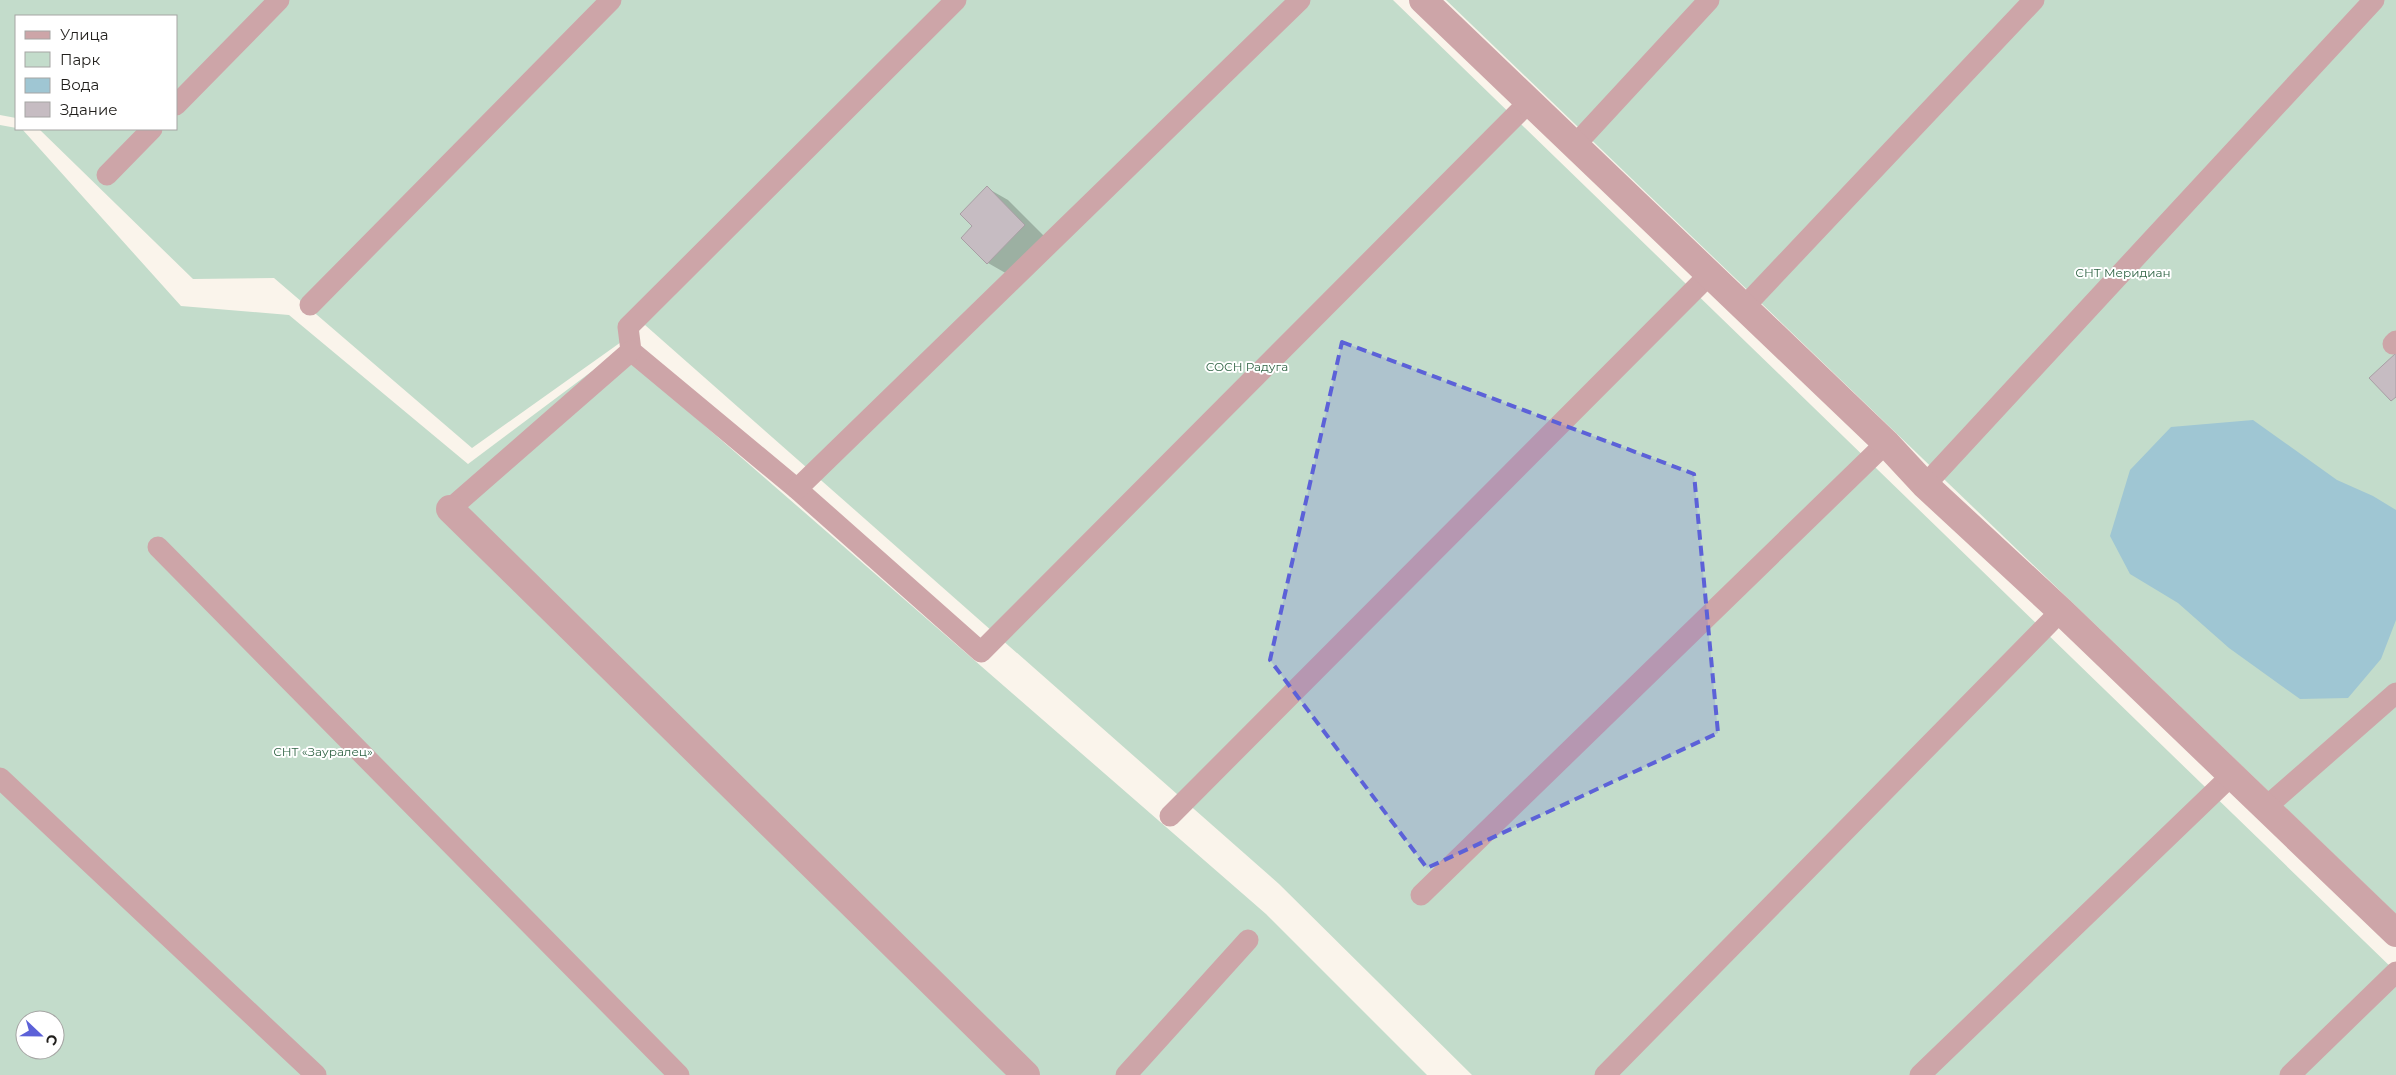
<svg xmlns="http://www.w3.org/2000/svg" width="2396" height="1075" font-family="Montserrat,sans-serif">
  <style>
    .green { fill: #c3dccb; fill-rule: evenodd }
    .water { fill: #9fc6d3 }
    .shadow { fill: #0003 }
    .building { fill: #c6bcc2; stroke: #a89fa4 }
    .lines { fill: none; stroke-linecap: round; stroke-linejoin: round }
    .lane { stroke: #cda5a8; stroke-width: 21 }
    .street { stroke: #cda5a8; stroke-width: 28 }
    .marked { fill: #5c61d8; fill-opacity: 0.2; stroke: #5c61d8; stroke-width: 4; stroke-dasharray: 10 6; stroke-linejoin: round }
    .labels { text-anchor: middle; stroke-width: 4; stroke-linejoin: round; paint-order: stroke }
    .park-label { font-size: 12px; fill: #2f6344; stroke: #fff }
  </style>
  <rect width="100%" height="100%" fill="#faf4eb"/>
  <g class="green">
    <path d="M0 0H1393L2396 972V1075H1472L1279 884 645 325 472 448 274 278 193 279 39 129H176V16H16V118L0 115Z"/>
    <path d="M1446 0H2396V914Z"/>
    <path d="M0 125 22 129 181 306 289 315 468 464 619 351 1266 914 1427 1075H0ZM25 1020H55V1050H25Z"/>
  </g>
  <path class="water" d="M2253 420 2337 480 2373 496 2396 510V620L2381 659 2348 698 2300 699 2229 648 2178 603 2130 574 2110 536 2130 470 2171 427Z"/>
  <path class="shadow" d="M987 188 1008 200 1046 238 1009 275 988 263 974 226Z"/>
  <g class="building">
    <path d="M987 186 1025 225 987 264 961 238 972 226 960 214Z"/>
    <path d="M2396 353V397L2391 401 2369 378Z"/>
  </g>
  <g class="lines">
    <g class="lane">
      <path d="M956 0 628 327 631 351 797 489 981 652 1530 101"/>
      <path d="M176 105 279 0"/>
      <path d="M1575 145 1709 0"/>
      <path d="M107 175 152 129"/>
      <path d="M310 305 611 0"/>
      <path d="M1743 308 2034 0"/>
      <path d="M2393 344 2396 341"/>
      <path d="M1925 485 2374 0"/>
      <path d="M797 489 1300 0"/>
      <path d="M450 509 631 351"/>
      <path d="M158 547 679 1075"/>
      <path d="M0 778 316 1075"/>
      <path d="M2265 808 2396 693"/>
      <path d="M1170 816 1710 274"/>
      <path d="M1421 895 1886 443"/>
      <path d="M1126 1075 1248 940"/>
      <path d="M1605 1075 2061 611"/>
      <path d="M1920 1075 2232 775"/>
      <path d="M2290 1075 2396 972"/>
    </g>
    <g class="street">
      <path d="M1423 0 1886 443 1925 485 2061 611 2396 933"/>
      <path d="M450 509 1026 1075"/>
    </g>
  </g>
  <path class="marked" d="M1342 342 1694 474 1718 733 1427 868 1270 660Z"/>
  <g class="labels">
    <g class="park-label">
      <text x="2123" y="277">СНТ Меридиан</text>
      <text x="1247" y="371">СОСН Радуга</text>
      <text x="323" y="756">СНТ «Зауралец»</text>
    </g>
  </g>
  <rect x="15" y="15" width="162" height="115" fill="#ffffff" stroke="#a6a5a4"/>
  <rect x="25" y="31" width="25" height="8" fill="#cda5a8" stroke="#a6a5a4"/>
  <text x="60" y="40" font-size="15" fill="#211f1c">Улица</text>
  <rect x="25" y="52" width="25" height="15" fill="#c3dccb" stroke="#a6a5a4"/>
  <text x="60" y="65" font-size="15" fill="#211f1c">Парк</text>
  <rect x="25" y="78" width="25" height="15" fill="#9fc6d3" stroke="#a6a5a4"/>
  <text x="60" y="90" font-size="15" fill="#211f1c">Вода</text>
  <rect x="25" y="102" width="25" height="15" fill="#c6bcc2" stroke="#a6a5a4"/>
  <text x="60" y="115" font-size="15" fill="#211f1c">Здание</text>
  <g transform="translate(40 1035) rotate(112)"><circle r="24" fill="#ffffff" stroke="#a6a5a4"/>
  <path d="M0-4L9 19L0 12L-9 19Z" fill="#5c61d8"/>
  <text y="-8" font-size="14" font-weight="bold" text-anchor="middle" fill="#211f1c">С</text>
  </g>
</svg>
